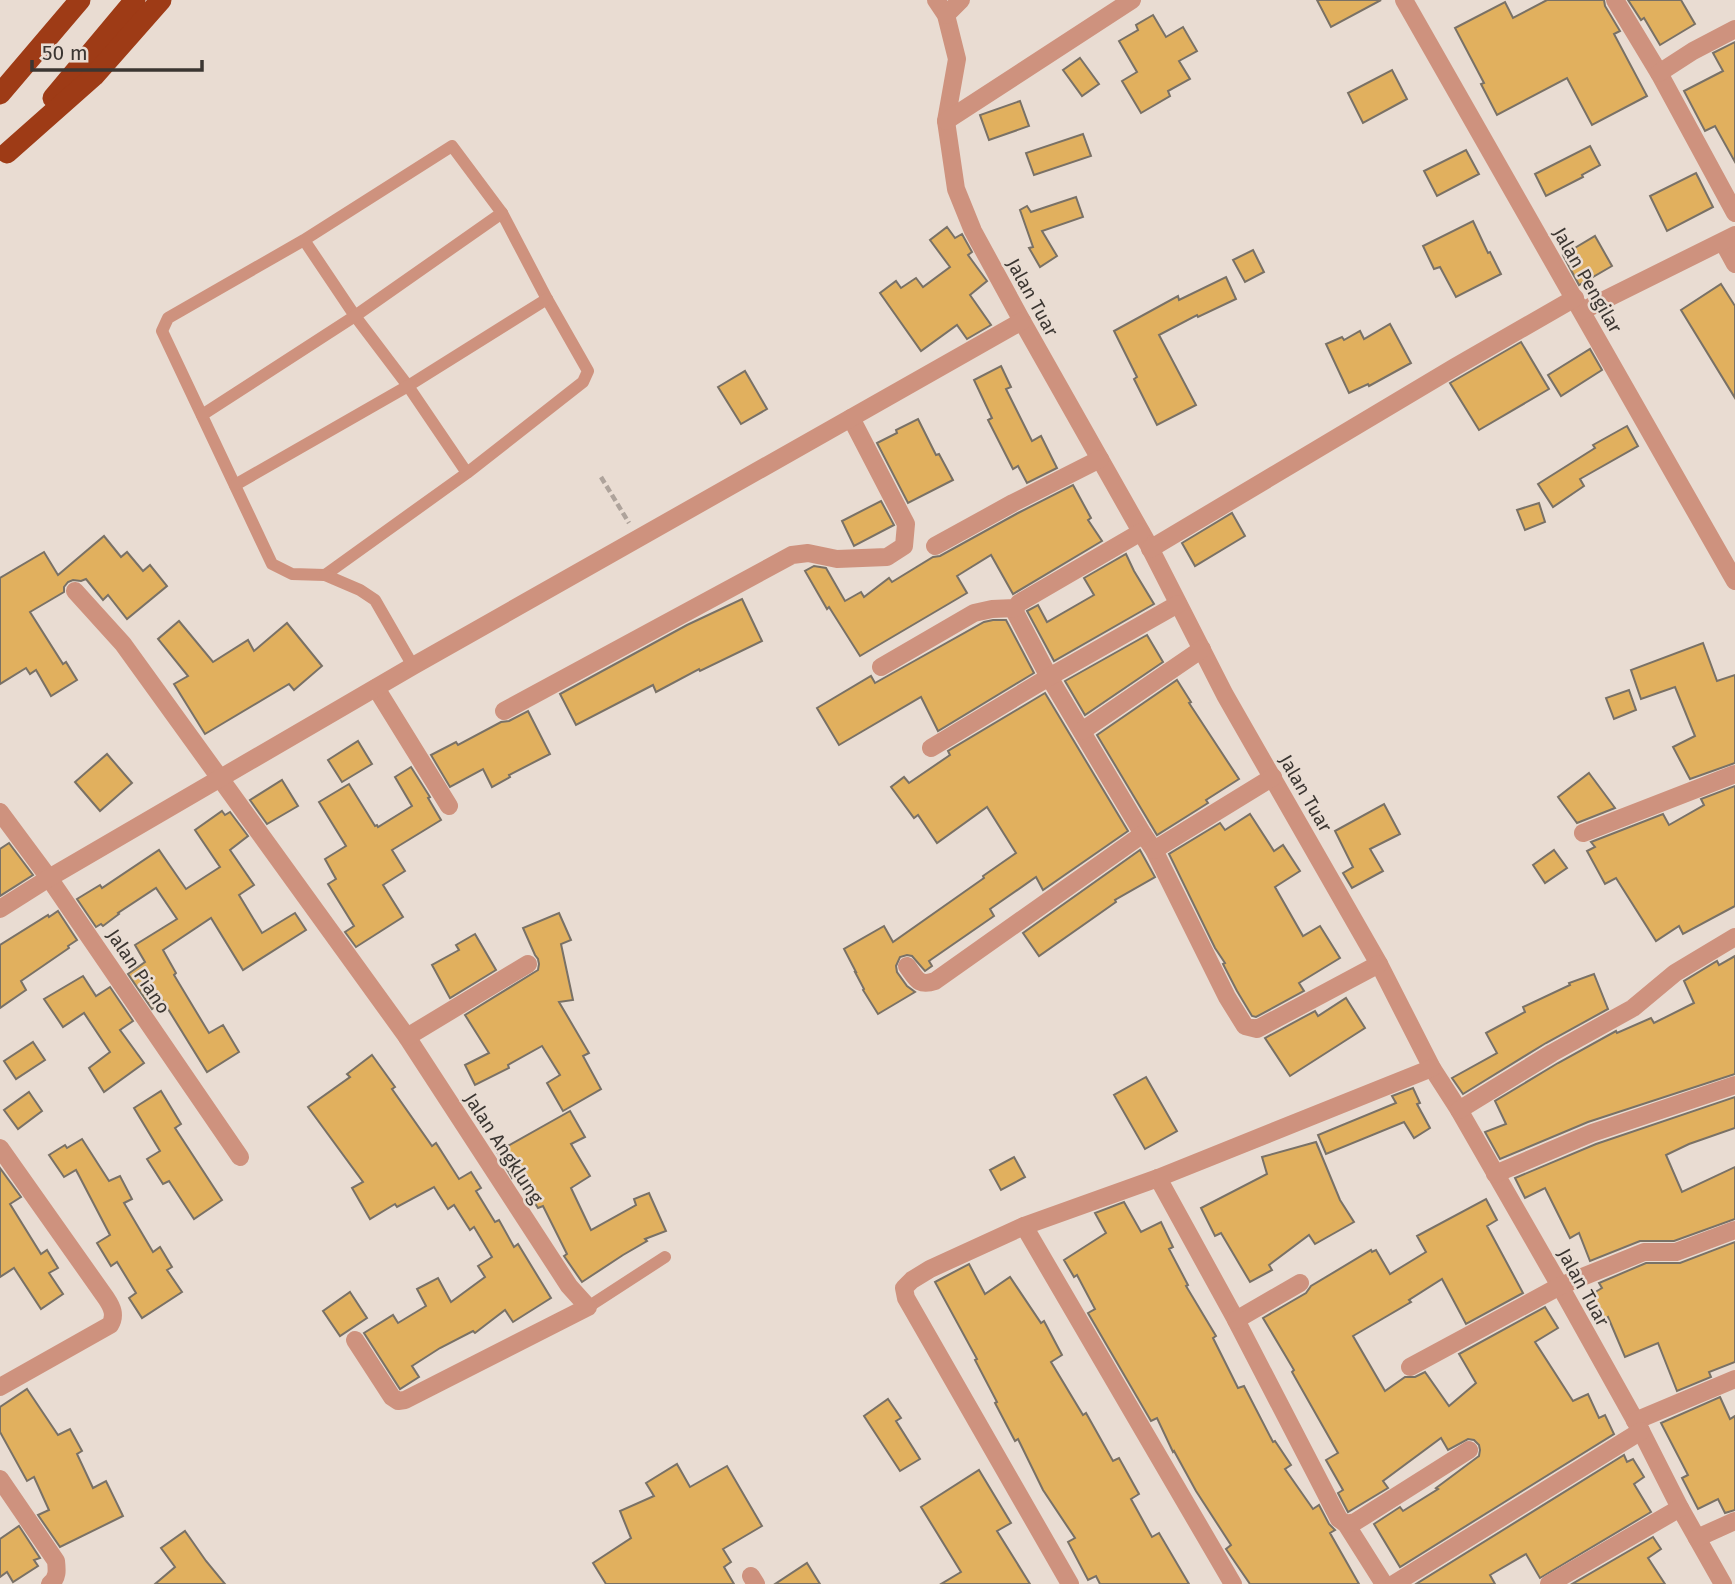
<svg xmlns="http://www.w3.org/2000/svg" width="1735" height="1584" font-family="'Fira Sans',sans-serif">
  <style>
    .building { fill: #e1b05e; stroke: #797166; stroke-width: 2 }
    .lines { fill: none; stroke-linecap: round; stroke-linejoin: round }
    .path { stroke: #aea39b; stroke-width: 4.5; stroke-dasharray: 7 3.5; stroke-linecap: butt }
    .service { stroke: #ce927e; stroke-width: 12 }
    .minor { stroke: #ce927e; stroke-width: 18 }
    .motorway { stroke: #9e3b16; stroke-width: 21 }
    .labels { text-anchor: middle; stroke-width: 5; stroke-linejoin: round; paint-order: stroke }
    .street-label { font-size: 19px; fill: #3b3632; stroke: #e9dcd2 }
  </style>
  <rect width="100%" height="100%" fill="#e9dcd2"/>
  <g class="building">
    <path d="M1317 0H1381L1331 27Z"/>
    <path d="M1547 0H1604L1605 6 1620 31 1614 34 1647 96 1592 125 1567 78 1497 115 1481 84 1484 83 1455 28 1505 2 1513 18Z"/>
    <path d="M1628 0H1681L1695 24 1660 45 1644 18 1641 20Z"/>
    <path d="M1153 15 1166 37 1183 27 1197 51 1179 61 1190 79 1168 91 1170 96 1141 113 1122 81 1137 72 1119 41 1138 30 1136 25Z"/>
    <path d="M1735 42V162L1715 126 1705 131 1684 91 1723 71 1713 53Z"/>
    <path d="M1080 58 1099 84 1082 96 1063 70Z"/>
    <path d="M1392 70 1407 99 1363 123 1348 93Z"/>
    <path d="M1020 101 1029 126 989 140 980 115Z"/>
    <path d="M1083 134 1091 156 1034 175 1026 153Z"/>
    <path d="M1590 146 1600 165 1582 175 1583 177 1546 196 1535 174Z"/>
    <path d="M1466 150 1479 174 1437 196 1424 171Z"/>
    <path d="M1696 173 1713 207 1667 231 1650 196Z"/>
    <path d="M1076 197 1083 217 1042 231 1057 256 1040 267 1029 248 1033 247 1020 210 1027 206 1031 212Z"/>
    <path d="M1473 221 1488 253 1490 252 1501 274 1456 297 1440 267 1434 269 1423 246Z"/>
    <path d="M947 227 955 238 962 234 972 252 968 255 987 281 970 295 991 325 967 339 957 325 921 351 880 293 896 281 901 288 916 278 923 287 950 267 930 240Z"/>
    <path d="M1595 236 1612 266 1579 285 1563 255Z"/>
    <path d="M1253 250 1264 272 1245 282 1233 260Z"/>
    <path d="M1226 277 1236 299 1198 317 1197 315 1159 335 1196 405 1157 425 1134 379 1137 377 1114 331 1178 296 1179 300Z"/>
    <path d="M1721 284 1735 306V398L1681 310Z"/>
    <path d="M1390 324 1411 363 1369 386 1368 384 1349 393 1326 344 1342 337 1344 340 1360 331 1364 339Z"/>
    <path d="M1521 342 1549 389 1479 430 1450 383Z"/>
    <path d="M1590 349 1602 370 1561 396 1548 375Z"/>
    <path d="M1001 366 1011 387 1006 389 1032 441 1041 436 1057 468 1027 483 1018 466 1013 469 988 420 992 418 974 380Z"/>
    <path d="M745 371 767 409 741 424 718 387Z"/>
    <path d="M918 419 936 455 939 454 953 480 908 503 877 443 897 433 896 430Z"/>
    <path d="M1627 426 1638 446 1580 479 1584 486 1553 507 1538 484 1595 448 1593 445Z"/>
    <path d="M1073 485 1091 518 1088 520 1102 541 1013 594 991 555 957 576 967 593 860 656 829 607 827 609 805 571 814 566 826 568 845 601 861 592 864 597 889 578 892 582 933 557 940 556 1018 513Z"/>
    <path d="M881 501 894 525 854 546 842 521Z"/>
    <path d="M1539 503 1545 522 1525 530 1517 510Z"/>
    <path d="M1232 513 1245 536 1195 566 1182 543Z"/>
    <path d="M104 536 121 557 127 552 143 571 150 565 167 586 127 619 108 595 103 600 86 579 81 581 73 580 68 582 64 587V592L30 612 63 664 66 662 77 680 51 696 36 670 30 674 26 668 0 684V578L44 552 58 575Z"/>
    <path d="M1126 554 1134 571 1154 604 1054 661 1027 611 1038 605 1047 622 1094 595 1084 578Z"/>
    <path d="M742 599 762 641 700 671 699 669 656 692 653 685 576 725 560 694 687 625Z"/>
    <path d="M993 620H1006L1034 673 938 731 921 697 839 745 817 708 871 676 875 683 984 622Z"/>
    <path d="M179 621 213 662 248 640 254 651 287 623 322 666 294 690 289 684 205 734 174 684 188 676 158 639Z"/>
    <path d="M1147 635 1163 662 1085 715 1065 681Z"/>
    <path d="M1703 643 1717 681 1735 675V763L1690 779 1673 747 1695 736 1675 687 1641 699 1631 670Z"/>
    <path d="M1177 680 1191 702 1189 703 1239 779 1206 800 1208 803 1157 835 1097 735Z"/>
    <path d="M1629 690 1636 710 1614 719 1606 698Z"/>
    <path d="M1045 693 1128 831 1043 890 1036 877 990 909 994 916 929 961 932 966 925 971 912 956 907 955 900 957 896 966 897 972 907 986 915 992 878 1014 863 990 864 989 855 972H856L844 949 884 926 893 942 984 878 983 876 1016 853 987 807 937 843 918 815 914 818 891 787 904 777 909 783 950 755 948 751Z"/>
    <path d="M528 711 550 754 509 775 510 777 492 787 483 769 450 787 431 755 456 742 458 745 501 722 509 721Z"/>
    <path d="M358 741 372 764 342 782 328 760Z"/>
    <path d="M107 754 132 783 100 811 75 782Z"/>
    <path d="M411 767 430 797 428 798 441 820 392 850 405 871 383 885 403 917 356 947 345 932 354 926 328 884 336 879 325 859 346 846 319 802 349 784 375 826 377 825 378 827 412 806 395 777Z"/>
    <path d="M1589 773 1615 808 1577 823 1558 797Z"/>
    <path d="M282 780 298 806 267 824 250 800Z"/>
    <path d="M1735 786V906L1683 934 1679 926 1656 941 1616 878 1605 884 1587 851 1595 847 1591 842 1663 814 1669 825 1704 805 1701 799Z"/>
    <path d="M1384 804 1400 834 1370 849 1383 871 1352 888 1343 873 1353 867 1335 831Z"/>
    <path d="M222 811 225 815 230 812 248 836 230 850 254 885 239 895 262 933 295 913 306 930 243 970 211 918 163 950 176 973 174 975 209 1033 223 1025 239 1052 207 1072 163 1001 152 1009 128 974 145 962 135 945 177 919 156 888 118 913 119 914 103 926 101 924 96 927 77 899 100 885 102 888 159 850 186 889 220 867 195 830Z"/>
    <path d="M1250 814 1274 851 1283 845 1300 871 1275 887 1303 936 1320 926 1340 958 1299 983 1304 991 1256 1017 1252 1016 1237 991 1223 964 1225 963 1215 948 1169 854 1220 823 1225 830Z"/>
    <path d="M9 843 33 875 0 896V849Z"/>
    <path d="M1140 850 1155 877 1115 900 1116 902 1039 956 1023 933Z"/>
    <path d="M1554 850 1567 868 1545 883 1533 865Z"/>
    <path d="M58 911 77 940 68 946 69 948 21 981 26 990 0 1008V945L48 915 49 917Z"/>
    <path d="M559 913 571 940 561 944 573 1000 559 1002 589 1053 583 1056 601 1089 563 1111 547 1083 560 1075 542 1046 508 1065 509 1068 475 1085 465 1065 489 1053 465 1015 538 970 539 964 538 959 535 955 523 928Z"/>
    <path d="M475 934 496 970 450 998 432 965 459 950 456 945Z"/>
    <path d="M1735 956V1074L1588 1122 1500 1159 1485 1132 1506 1124 1495 1101 1558 1063 1616 1031 1617 1033 1651 1018 1654 1023 1694 1003 1684 981 1717 961 1719 965Z"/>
    <path d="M1594 974 1608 1009 1546 1043 1463 1094 1452 1078 1497 1053 1486 1033 1525 1012 1523 1007 1570 985 1569 983Z"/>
    <path d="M83 976 96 996 110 987 133 1021 120 1030 144 1063 104 1092 89 1068 110 1052 84 1013 63 1027 44 999Z"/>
    <path d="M1346 998 1365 1028 1290 1076 1265 1038 1315 1011 1318 1016Z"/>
    <path d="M33 1042 45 1060 16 1079 4 1061Z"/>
    <path d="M372 1055 395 1087 392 1089 432 1146 436 1143 459 1179 471 1172 481 1188 476 1191 495 1222 499 1220 514 1247 518 1244 551 1298 513 1322 505 1310 475 1333 473 1331 440 1348 412 1366 419 1377 400 1389 364 1333 393 1315 398 1323 426 1306 417 1289 438 1278 451 1302 485 1277 478 1266 492 1257 474 1227 470 1230 454 1205 448 1209 434 1187 397 1207 395 1204 370 1219 352 1188 363 1182 308 1107 350 1077 347 1074Z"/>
    <path d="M1146 1077 1177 1131 1145 1149 1114 1095Z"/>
    <path d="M1413 1088 1420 1103 1417 1104 1430 1128 1414 1138 1404 1122 1326 1154 1318 1135 1396 1103 1392 1096Z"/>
    <path d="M161 1091 181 1124 175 1128 222 1200 194 1219 169 1181 163 1184 147 1159 160 1151 134 1108Z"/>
    <path d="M29 1092 42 1111 18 1129 4 1110Z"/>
    <path d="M1735 1097V1128L1689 1144 1666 1155 1682 1192 1735 1167V1219L1674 1241H1640L1590 1261 1579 1233 1570 1238 1545 1188 1525 1198 1515 1178 1596 1144Z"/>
    <path d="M570 1111 585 1137 571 1144 590 1176 571 1188 591 1230 636 1205 634 1199 649 1193 666 1231 645 1239 647 1241 623 1255 582 1282 564 1256 567 1254 543 1206 538 1208 517 1175 512 1178 497 1152Z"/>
    <path d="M82 1139 109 1181 120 1176 132 1199 124 1203 153 1252 160 1247 172 1267 167 1270 182 1292 142 1318 129 1298 136 1293 117 1262 111 1266 97 1243 110 1235 76 1170 64 1177 49 1155 65 1145 67 1148Z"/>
    <path d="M1316 1142 1340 1200 1354 1222 1315 1244 1309 1235 1269 1265 1272 1270 1250 1282 1221 1233 1215 1236 1201 1208 1267 1174 1262 1157Z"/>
    <path d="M1014 1157 1025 1177 1001 1190 990 1170Z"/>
    <path d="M0 1168 21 1197 10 1204 41 1254 47 1250 58 1268 49 1273 63 1294 41 1309 14 1268 0 1277Z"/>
    <path d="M1486 1199 1497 1220 1487 1226 1523 1293 1466 1324 1442 1279 1409 1300 1411 1302 1353 1336 1385 1391 1405 1377H1415L1425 1372 1449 1406 1476 1383 1459 1354 1545 1307 1558 1328 1535 1342 1573 1401 1588 1394 1599 1418 1605 1415 1614 1434 1400 1567 1374 1524 1400 1507 1403 1511 1438 1489 1436 1488 1479 1456 1480 1450 1479 1445 1474 1440 1468 1439 1448 1450 1441 1438 1383 1481 1388 1488 1348 1512 1338 1493 1343 1490 1326 1460 1338 1453 1292 1372 1294 1370 1263 1318 1306 1293 1311 1286 1371 1250 1372 1252 1376 1250 1390 1274 1426 1252 1417 1236Z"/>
    <path d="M1124 1202 1141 1232 1161 1222 1173 1247 1169 1249 1188 1285 1186 1286 1216 1336 1213 1338 1238 1388 1244 1386 1273 1442 1275 1441 1291 1465 1285 1469 1313 1509 1319 1505 1329 1524 1335 1530 1330 1533 1359 1584H1250L1226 1549 1231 1545 1196 1491 1174 1451 1173 1452 1157 1418 1151 1421 1088 1313 1095 1309 1077 1275 1074 1277 1064 1260 1106 1233 1095 1213Z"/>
    <path d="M1735 1242V1362L1709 1372 1711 1377 1677 1391 1658 1343 1625 1357 1608 1317 1601 1321 1587 1297 1602 1288 1599 1283 1646 1263H1680Z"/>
    <path d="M969 1264 985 1294 1010 1277 1041 1323 1044 1321 1062 1355 1051 1362 1083 1415 1086 1413 1113 1461 1119 1458 1139 1494 1131 1499 1152 1537 1159 1533 1189 1584H1100L1096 1576 1088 1580 1068 1542 1075 1538 1043 1490 1018 1439 1015 1441 995 1403 997 1402 975 1360 977 1359 935 1282Z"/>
    <path d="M350 1292 367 1318 340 1336 323 1311Z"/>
    <path d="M27 1389 58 1435 70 1429 82 1451 77 1454 93 1488 106 1481 123 1516 60 1547 38 1515 49 1510 34 1477 27 1481 0 1432V1407Z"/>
    <path d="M1720 1397 1730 1419 1735 1416V1510L1725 1513 1718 1499 1698 1509 1682 1478 1688 1475 1661 1423Z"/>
    <path d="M888 1399 901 1418 896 1421 920 1459 900 1471 864 1416Z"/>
    <path d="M1624 1455 1627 1462 1633 1459 1644 1477 1634 1484 1651 1512 1540 1578 1526 1554 1490 1575 1495 1584H1416Z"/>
    <path d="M677 1464 690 1487 727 1466 762 1526 723 1549 731 1562 724 1567 734 1584H606L593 1563 631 1538 620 1511 654 1496 646 1483Z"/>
    <path d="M979 1470 1011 1523 997 1531 1030 1584H941L961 1572 921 1507Z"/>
    <path d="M19 1526 40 1558 34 1560 38 1566 13 1582 7 1572 0 1577V1539Z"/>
    <path d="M185 1531 206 1561 225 1584H155L175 1567 161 1548Z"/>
    <path d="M1653 1537 1661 1549 1648 1558 1665 1584H1572Z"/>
    <path d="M807 1563 820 1584H775Z"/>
  </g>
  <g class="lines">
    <path class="path" d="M601 477 629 523"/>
    <g class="service">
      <path d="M304 240 355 316 408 386 467 473 325 575 292 574 272 564 162 331 168 318 304 240 452 146 502 213 547 299 588 371 583 382 467 473"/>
      <path d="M202 415 355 316 502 213"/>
      <path d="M235 485 408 386 547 299"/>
      <path d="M325 575 360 590 375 600 413 666"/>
      <path d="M588 1307 665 1257"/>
    </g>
    <g class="minor">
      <path d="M936 0 946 15 957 59 946 121 956 189 973 231 1022 321 1148 544 1225 695 1379 964 1432 1068 1459 1110 1560 1286 1641 1431 1680 1508 1723 1584"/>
      <path d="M1404 0 1735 581"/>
      <path d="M1615 0 1659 73 1735 213"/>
      <path d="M946 15 961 0"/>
      <path d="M1659 73 1693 51 1735 29"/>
      <path d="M946 121 1132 0"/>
      <path d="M1723 242 1735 264"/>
      <path d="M1582 311 1735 235"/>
      <path d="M935 546 1013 503 1100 459"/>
      <path d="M1150 549 1455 367 1575 298"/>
      <path d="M75 591 123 644 407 1037 569 1286 588 1307 405 1400 398 1401 392 1397 355 1340"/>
      <path d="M1015 608 1016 614 1049 677 1143 834 1154 850 1227 997 1245 1026 1257 1029 1379 964"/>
      <path d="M881 667 974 613 992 609 1015 608 1019 603 1141 532"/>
      <path d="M376 688 449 806"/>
      <path d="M504 711 792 555 808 553 837 559 887 557 904 546 906 524 851 418"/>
      <path d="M1082 731 1202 649"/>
      <path d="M931 748 1049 677 1178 604"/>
      <path d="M0 812 49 878 240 1157"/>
      <path d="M1583 833 1735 774"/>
      <path d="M1154 850 1273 777"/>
      <path d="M0 909 49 878 413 666 1022 321"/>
      <path d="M907 966C916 978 918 987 935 981L1143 834"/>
      <path d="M407 1037 528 964"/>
      <path d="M1459 1110 1552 1053 1633 1008 1675 973 1735 937"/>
      <path d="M0 1148 106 1298C112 1307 116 1315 110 1325L0 1387"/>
      <path d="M1495 1174 1592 1133 1735 1085"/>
      <path d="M1158 1178 1236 1320 1339 1519 1346 1524 1384 1584"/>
      <path d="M1024 1226 1233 1584"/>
      <path d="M1236 1320 1300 1283"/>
      <path d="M1410 1367 1560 1286 1644 1252H1676L1735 1230"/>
      <path d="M1635 1421 1735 1379"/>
      <path d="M0 1479 56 1561C57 1570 58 1578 50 1584"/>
      <path d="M1346 1524 1355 1522 1469 1450"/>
      <path d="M1697 1538 1735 1521"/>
      <path d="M751 1576 756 1584"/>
      <path d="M1070 1584 906 1298 904 1288 912 1280 930 1269 1024 1226 1158 1178 1432 1068"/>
      <path d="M1394 1584 1641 1431"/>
      <path d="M1549 1584 1680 1508"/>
    </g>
    <g class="motorway">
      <path d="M0 94 80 0"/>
      <path d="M53 98 135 0"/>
      <path d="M7 153 94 76 161 0"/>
    </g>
  </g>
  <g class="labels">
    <g class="street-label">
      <text transform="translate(1588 280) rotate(60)" y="7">Jalan Pengilar</text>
      <text transform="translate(1033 297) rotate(61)" y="7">Jalan Tuar</text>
      <text transform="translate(1306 793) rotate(60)" y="7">Jalan Tuar</text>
      <text transform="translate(139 971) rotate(56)" y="7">Jalan Piano</text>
      <text transform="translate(504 1148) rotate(57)" y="7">Jalan Angklung</text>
      <text transform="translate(1584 1287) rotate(61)" y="7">Jalan Tuar</text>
    </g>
  </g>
  <path d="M32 60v10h170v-10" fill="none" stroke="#3b3632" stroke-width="3.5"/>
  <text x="42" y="60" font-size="21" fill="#3b3632" stroke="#e9dcd2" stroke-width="5" paint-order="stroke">50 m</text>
</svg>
